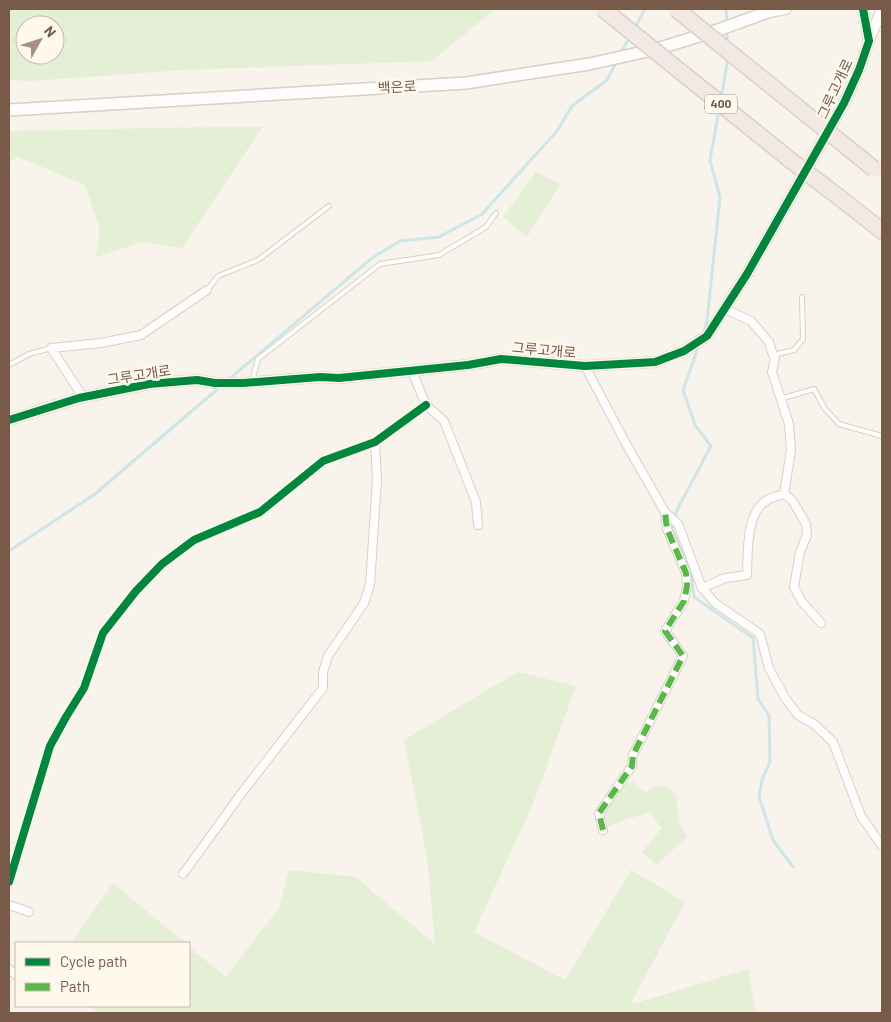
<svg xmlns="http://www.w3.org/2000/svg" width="891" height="1022" font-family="Barlow,'Noto Sans KR',sans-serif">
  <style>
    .green { fill: #e4efd6; fill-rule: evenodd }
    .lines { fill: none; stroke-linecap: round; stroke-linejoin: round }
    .stream { stroke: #cce6e9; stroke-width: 3 }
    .service-casing { stroke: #d7d0c9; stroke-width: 6 }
    .minor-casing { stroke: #d7d0c9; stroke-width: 10 }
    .tertiary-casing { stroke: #d7d0c9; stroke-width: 12 }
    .secondary-casing { stroke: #d7cfc8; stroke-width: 14 }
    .motorway-casing { stroke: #dad0c9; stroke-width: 18 }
    .service { stroke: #fefdfc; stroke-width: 4 }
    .minor { stroke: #fefdfc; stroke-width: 8 }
    .tertiary { stroke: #fefdfc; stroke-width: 10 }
    .secondary { stroke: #fefdfc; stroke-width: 11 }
    .motorway { stroke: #f2e9e4; stroke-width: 15 }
    .motorway-bridge-casing { stroke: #dad0c9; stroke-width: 18; stroke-linecap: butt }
    .motorway-bridge { stroke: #f2e9e4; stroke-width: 15 }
    .quiet { stroke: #58b947; stroke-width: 6; stroke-dasharray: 12 6; stroke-linecap: butt }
    .cycleway-casing { stroke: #fff8ed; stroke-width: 11 }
    .cycleway { stroke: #00873e; stroke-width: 8 }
    .labels { text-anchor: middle; stroke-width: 5; stroke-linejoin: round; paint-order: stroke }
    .shield { fill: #fff8ed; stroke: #a0897a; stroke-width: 1 }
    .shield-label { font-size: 12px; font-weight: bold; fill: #785a49 }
    .street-label { font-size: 14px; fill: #785a49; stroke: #fff8ed }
  </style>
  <rect width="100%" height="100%" fill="#f8f3eb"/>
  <g class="green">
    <path d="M9 9H495L432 61 181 70 32 81 9 80ZM25 25H55V55H25Z"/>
    <path d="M263 126 182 248 142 242 96 257 100 230 85 185 18 157 9 162V131Z"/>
    <path d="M536 172 560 184 527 237 503 217Z"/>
    <path d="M518 672 576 686 532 806 474 932 565 980 631 870 685 902 630 1005 748 969 756 1013H97L90 1006H189V947L226 977 279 908 289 870 355 877 435 944 427 857 404 740Z"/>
    <path d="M632 781 646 793 653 787 665 786 676 795 679 821 687 837 656 865 642 852 662 828 649 812 608 826 604 813 623 785Z"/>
    <path d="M113 883 185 943H71Z"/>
  </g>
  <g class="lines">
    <g class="stream">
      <path d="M726 9 727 24"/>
      <path d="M634 29 645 9"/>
      <path d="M727 31V44"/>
      <path d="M621 53 630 36"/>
      <path d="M721 99 728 58"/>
      <path d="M703 335 707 321 720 197 710 160 719 110"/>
      <path d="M699 345 683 390 695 425 711 446 677 510 672 528 692 579 694 597 753 638 758 699 769 716 770 762 762 780 759 797 773 840 793 867"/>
      <path d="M228 380 372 258 400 241 439 237 482 214 557 131 572 106 607 80 617 61"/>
      <path d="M9 551 95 494 221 386"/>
    </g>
    <defs>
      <g id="service">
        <path d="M207 290 218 276 258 260 329 206"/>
        <path d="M773 355 794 350 803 339 802 297"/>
        <path d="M9 365 29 354 51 348"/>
        <path d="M252 381 258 359 380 264 439 255 486 227 496 213"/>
        <path d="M780 399 814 389 825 409 839 424 882 436"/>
      </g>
      <g id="minor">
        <path d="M725 309 751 321 769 342 773 355 775 358 772 372 789 424 791 450 784 494"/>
        <path d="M585 366 625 442 665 512 678 524 702 588 715 603 760 634 769 668 785 698 798 715 814 724 833 742 861 816 882 846"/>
        <path d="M412 371 426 405 444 421 476 502 478 525"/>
        <path d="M83 397 51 348 101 343 141 335 207 290"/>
        <path d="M784 494 792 500 806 524 807 535 800 552 794 587 802 602 821 623"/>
        <path d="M702 588 725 578 747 575C748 553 745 511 769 499 773 497 779 496 784 494"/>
        <path d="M603 830 599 813 632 766 633 755 683 656 665 631 684 601 687 586 686 573 667 529 665 512"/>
        <path d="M183 874 244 790 323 688V672L328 656 364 603 370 585 377 480 375 442"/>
        <path d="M9 882 50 746 66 717 84 688 103 633 136 591 162 564 194 540 260 512 323 461 375 442 426 405"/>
        <path d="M9 905 29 912"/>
        <path d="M9 969 16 975"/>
      </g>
      <g id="tertiary">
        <path d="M769 12 786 9"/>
        <path d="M869 40 882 9"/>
        <path d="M9 420 79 398 149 384 197 380 215 383H243L320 377 339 378 468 365 501 359 585 366 655 362 684 351 707 336 747 274 844 103 859 70 869 41 863 9"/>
      </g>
      <path id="secondary" d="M9 110 466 83 589 64 657 49 718 30 776 9"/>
      <path id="motorway" d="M840 198 882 231"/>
    </defs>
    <use href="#service" class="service-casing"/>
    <use href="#minor" class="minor-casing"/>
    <use href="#tertiary" class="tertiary-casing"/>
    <use href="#secondary" class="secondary-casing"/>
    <use href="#motorway" class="motorway-casing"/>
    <use href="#service" class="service"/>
    <use href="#minor" class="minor"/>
    <use href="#tertiary" class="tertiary"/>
    <use href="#secondary" class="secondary"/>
    <use href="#motorway" class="motorway"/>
    <defs>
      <g id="motorway-bridge">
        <path d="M603 9 789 159 840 198"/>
        <path d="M676 9 874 169"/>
      </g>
    </defs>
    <use href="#motorway-bridge" class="motorway-bridge-casing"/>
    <use href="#motorway-bridge" class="motorway-bridge"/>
    <path class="quiet" d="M603 830 599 813 632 766 633 755 683 656 665 631 684 601 687 586 686 573 667 529 665 512"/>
    <defs>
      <g id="cycleway">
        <path d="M9 420 79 398 149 384 197 380 215 383H243L320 377 339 378 468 365 501 359 585 366 655 362 684 351 707 336 747 274 844 103 859 70 869 41 863 9"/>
        <path d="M9 882 50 746 66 717 84 688 103 633 136 591 162 564 194 540 260 512 323 461 375 442 426 405"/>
      </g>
    </defs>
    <use href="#cycleway" class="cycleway-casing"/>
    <use href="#cycleway" class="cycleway"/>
  </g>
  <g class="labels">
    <rect class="shield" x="705" y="94.5" width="32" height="19" rx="4"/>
    <g class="shield-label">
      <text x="721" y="108">400</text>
    </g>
    <g class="street-label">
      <text transform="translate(397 87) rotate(-3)" y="5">백은로</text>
      <text transform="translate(835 89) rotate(-65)" y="5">그루고개로</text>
      <text transform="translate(544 350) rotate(5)" y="5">그루고개로</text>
      <text transform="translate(139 375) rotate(-9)" y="5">그루고개로</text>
    </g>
  </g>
  <rect width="891" height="1022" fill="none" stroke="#785a49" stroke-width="20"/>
  <rect x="15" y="942" width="175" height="65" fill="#fff8ed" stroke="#c9b9ab"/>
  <rect x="25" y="958" width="25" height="8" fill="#00873e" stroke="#c9b9ab"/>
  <text x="60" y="967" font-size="15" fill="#785a49">Cycle path</text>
  <rect x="25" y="983" width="25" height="8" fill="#58b947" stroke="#c9b9ab"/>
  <text x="60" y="992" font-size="15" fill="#785a49">Path</text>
  <g transform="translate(40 40) rotate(50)"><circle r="24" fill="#fff8ed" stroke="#c9b9ab"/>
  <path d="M0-4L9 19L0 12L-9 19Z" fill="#a59082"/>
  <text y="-8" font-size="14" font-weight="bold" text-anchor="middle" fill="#785a49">N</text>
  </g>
</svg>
